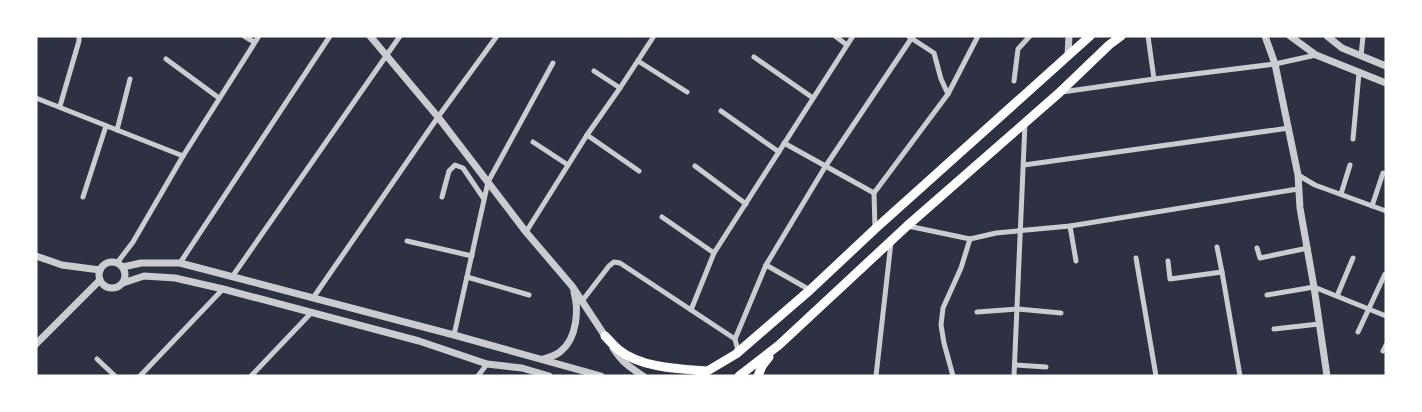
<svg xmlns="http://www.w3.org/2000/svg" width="1422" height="412" font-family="Lora,serif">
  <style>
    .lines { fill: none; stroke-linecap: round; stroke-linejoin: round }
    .minor { stroke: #caccd0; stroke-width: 5 }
    .tertiary { stroke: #caccd0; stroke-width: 7 }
    .primary { stroke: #fff; stroke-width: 9 }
  </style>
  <rect width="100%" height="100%" fill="#2d3142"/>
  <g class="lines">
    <g class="minor">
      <path d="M244 36 254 42"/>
      <path d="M835 36 847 45"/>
      <path d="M908 36 934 53 941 79 948 94"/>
      <path d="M1148 36 1154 79"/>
      <path d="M1361 56 1363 36"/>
      <path d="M754 57 813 98"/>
      <path d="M166 59 219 98"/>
      <path d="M638 61 687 92"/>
      <path d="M594 71 620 88"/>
      <path d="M1014 81 1018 49 1030 36"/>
      <path d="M1062 92 1154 79 1275 64 1316 55"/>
      <path d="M36 98 183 156"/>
      <path d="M60 106 79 41V36"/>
      <path d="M721 111 779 152"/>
      <path d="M117 130 130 79"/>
      <path d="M587 135 639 171"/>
      <path d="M1353 139 1359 73"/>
      <path d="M533 142 568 165"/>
      <path d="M784 143 874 193"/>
      <path d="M1024 165 1289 128"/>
      <path d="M695 166 746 204"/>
      <path d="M1298 175 1315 185 1386 211"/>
      <path d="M1341 194 1350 165"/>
      <path d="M83 197 106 126"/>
      <path d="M442 197 449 171 455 165 463 168 484 199"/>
      <path d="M1372 206 1383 173"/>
      <path d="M662 217 714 253"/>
      <path d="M908 226 970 239 996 233 1070 226 1298 189"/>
      <path d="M1070 226 1076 261"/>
      <path d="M875 229 874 193 948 94 978 36"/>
      <path d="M526 232 587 135 620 88 654 36"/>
      <path d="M407 241 472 256"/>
      <path d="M1217 247 1222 272"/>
      <path d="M1257 248 1260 258 1308 248"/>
      <path d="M1136 258 1156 376"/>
      <path d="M1168 261 1170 279 1222 272 1240 376"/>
      <path d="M117 263 133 242 183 156 259 36"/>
      <path d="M180 263 330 36"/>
      <path d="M766 265 810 290"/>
      <path d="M232 277 400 36"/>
      <path d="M467 277 529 295"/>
      <path d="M1267 295 1314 287 1386 316"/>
      <path d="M1337 296 1353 258"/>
      <path d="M313 298 438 117 497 36"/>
      <path d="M582 301 609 266 614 262 620 263 735 339 738 351"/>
      <path d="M691 310 714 253 853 36"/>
      <path d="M977 312 1018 309 1061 313"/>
      <path d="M1274 329 1319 324"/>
      <path d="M1358 332 1385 274"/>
      <path d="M454 335 488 182 553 63"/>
      <path d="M735 339 766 265 825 167 913 36"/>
      <path d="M1383 351 1386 345"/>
      <path d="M97 359 115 376"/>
      <path d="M1015 365 1046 367"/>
      <path d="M140 376 223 289"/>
      <path d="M251 376 312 312"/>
      <path d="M478 376 487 364"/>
      <path d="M876 376 891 242"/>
      <path d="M953 376 944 343 941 325 943 308 961 268 970 239"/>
      <path d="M1014 376 1025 123"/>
    </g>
    <g class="tertiary">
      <path d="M370 36 438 117 526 232 572 286 607 339"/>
      <path d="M1265 36 1275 64 1298 175 1300 208 1314 287 1327 376"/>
      <path d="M1290 36 1316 55 1386 83"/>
      <path d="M1327 36 1342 48 1386 66"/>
      <path d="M1068 55 1069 36"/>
      <path d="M36 256 62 265 100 270"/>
      <circle cx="112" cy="275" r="13"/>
      <path d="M123 267 141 263H180L454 335 601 376"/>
      <path d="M123 283 144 276 175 278 223 289 419 341 487 364 522 368 549 376"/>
      <path d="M36 344 100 280"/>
      <path d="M613 348C623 363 628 366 643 376"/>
      <path d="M543 359C549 357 556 356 561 351 577 338 579 310 574 292"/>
    </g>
    <g class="primary">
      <path d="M605 336C610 341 614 346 619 350 641 368 680 369 707 371"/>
      <path d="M699 376 736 354 810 290 875 229 1090 36"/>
      <path d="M739 376 779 345 907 226 1059 93 1109 45 1121 36"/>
      <path d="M758 376 762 366 769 357"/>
    </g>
  </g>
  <rect width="1422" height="412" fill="none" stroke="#ffffff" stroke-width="75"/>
</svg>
